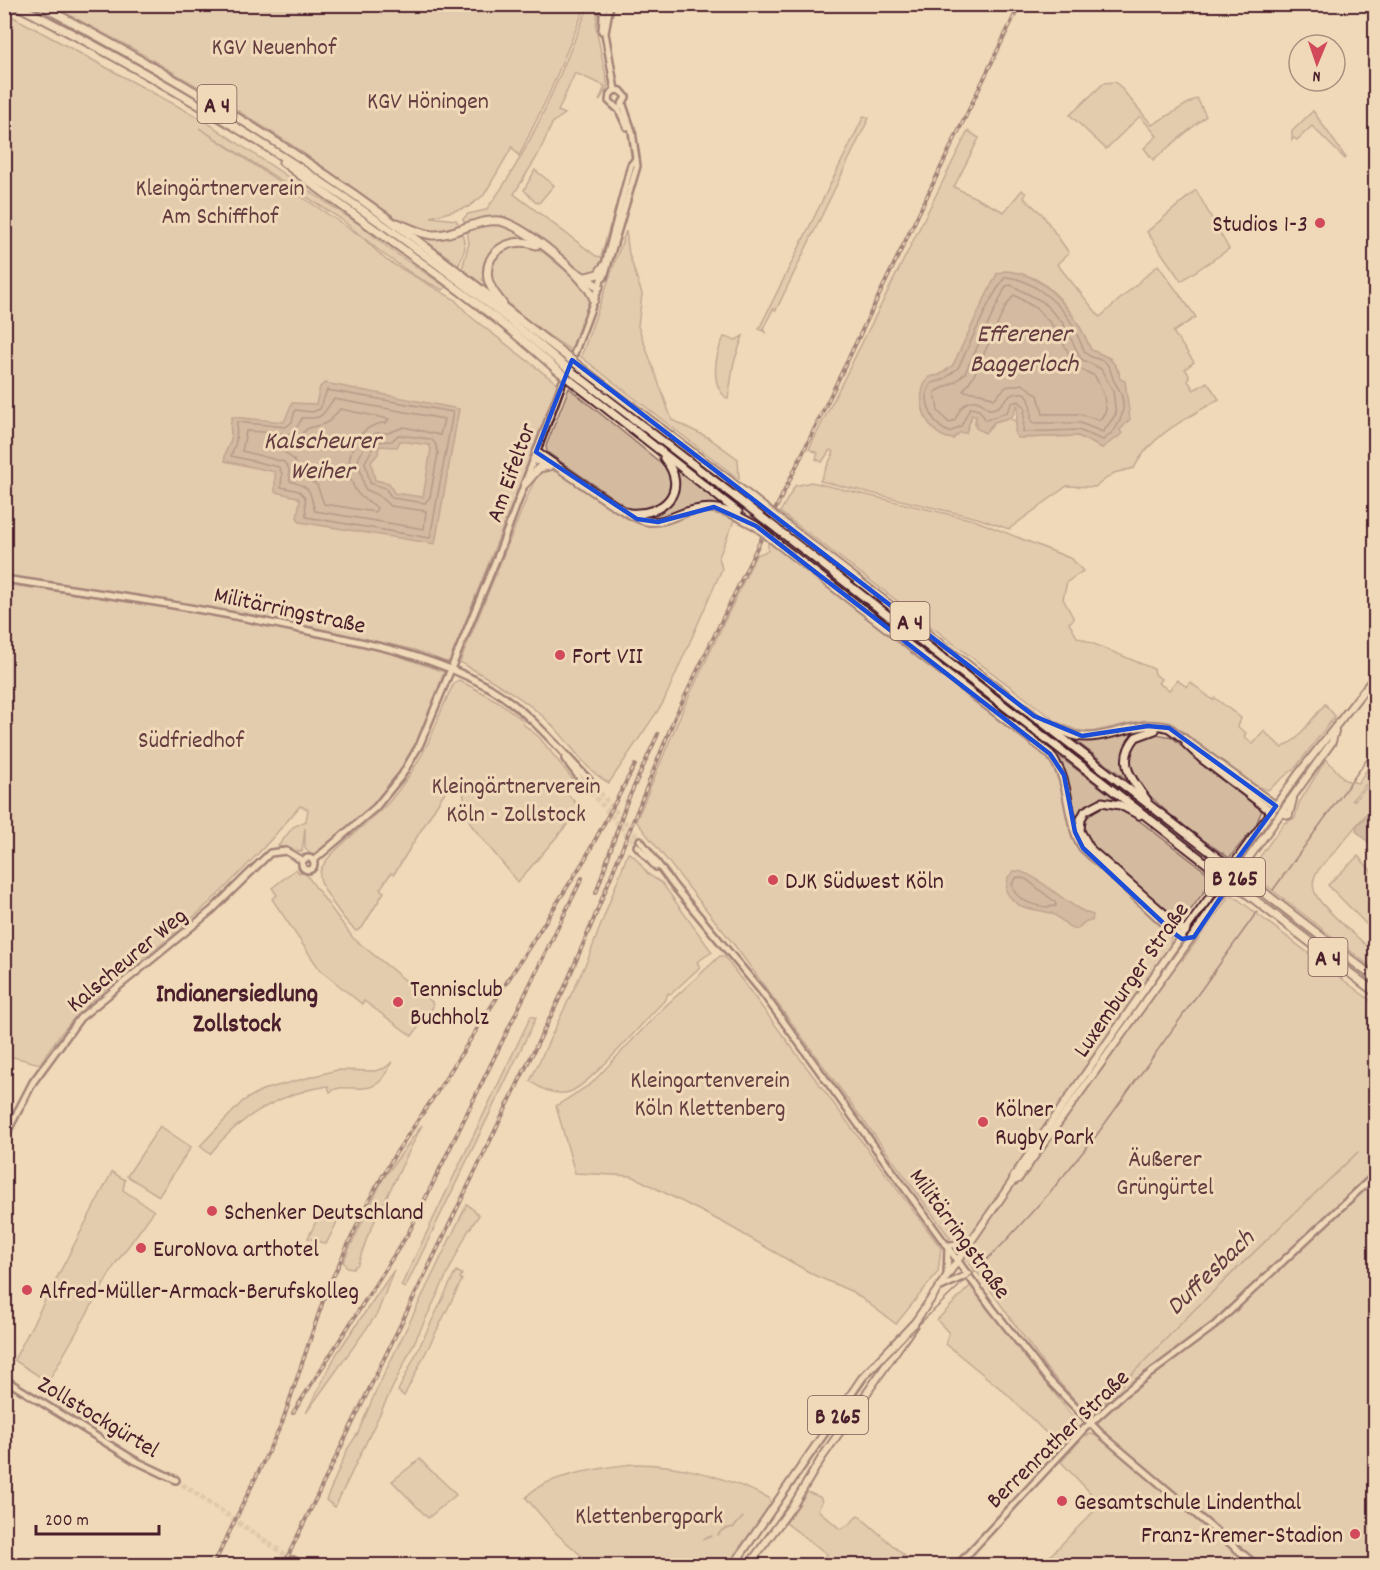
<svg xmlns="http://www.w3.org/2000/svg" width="1380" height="1570" font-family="Dekko,sans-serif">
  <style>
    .green { fill: #d4bba0; stroke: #8f6d66; stroke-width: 1.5; fill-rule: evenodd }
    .water { fill: #b39484; stroke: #896560; stroke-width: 1.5; fill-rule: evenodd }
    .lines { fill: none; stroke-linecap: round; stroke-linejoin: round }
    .shore { stroke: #744e4f; stroke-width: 1.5 }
    .stream { stroke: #896560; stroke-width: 1.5 }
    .secondary-tunnel { stroke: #ceb49c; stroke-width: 5; stroke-dasharray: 5 2.5; stroke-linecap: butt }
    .secondary-casing { stroke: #4a1f2b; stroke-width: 10 }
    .primary-casing { stroke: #4a1f2b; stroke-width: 10 }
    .highway-casing { stroke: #4a1f2b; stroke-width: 11 }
    .secondary { stroke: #efd9b8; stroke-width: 5 }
    .primary { stroke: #efd9b8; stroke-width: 6 }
    .highway { stroke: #efd9b8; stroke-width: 7 }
    .tram { stroke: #4a1f2b; stroke-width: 1.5 }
    .rail-casing { stroke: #4a1f2b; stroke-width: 4 }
    .rail { stroke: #efd9b8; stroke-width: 1.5; stroke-dasharray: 4.5; stroke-linecap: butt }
    .highway-bridge-casing { stroke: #4a1f2b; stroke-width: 11; stroke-linecap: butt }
    .highway-bridge { stroke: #efd9b8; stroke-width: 7 }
    .marked { fill: none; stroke: #1d4ed8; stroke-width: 4.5; stroke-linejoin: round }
    .poi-dot { fill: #d1495b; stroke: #efd9b8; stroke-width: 2 }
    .labels { text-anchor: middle; stroke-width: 6; stroke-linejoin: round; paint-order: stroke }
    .shield { fill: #efd9b8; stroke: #7c5755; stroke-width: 1.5 }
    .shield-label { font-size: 22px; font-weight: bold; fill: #4a1f2b }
    .park-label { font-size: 24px; fill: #663e42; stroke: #efd9b8 }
    .poi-label { font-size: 24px; fill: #4a1f2b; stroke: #efd9b8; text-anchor: start }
    .street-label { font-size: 24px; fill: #4a1f2b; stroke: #efd9b8 }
    .water-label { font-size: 26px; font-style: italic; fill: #643c41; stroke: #efd9b8 }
    .neighbourhood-label { font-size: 26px; font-weight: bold; fill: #4a1f2b; stroke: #efd9b8 }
  </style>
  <rect width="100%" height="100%" fill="#efd9b8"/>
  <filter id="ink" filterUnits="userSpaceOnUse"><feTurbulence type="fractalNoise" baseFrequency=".0167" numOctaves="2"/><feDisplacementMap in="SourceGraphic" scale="12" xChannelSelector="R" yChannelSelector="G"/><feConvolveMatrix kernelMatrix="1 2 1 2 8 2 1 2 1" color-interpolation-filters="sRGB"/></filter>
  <g filter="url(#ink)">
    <g class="green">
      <path d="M226 4 586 5 549 94 519 156 512 147 484 195 468 207 431 217 456 220 460 226 436 232 405 224 289 143 224 102 128 46 49 5H207L220 13Z"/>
      <path d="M589 5H598L596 28 608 86 599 101 605 86 575 73 558 111 565 114 553 122 538 155 514 194 596 256 601 257 610 225 611 230 599 269 588 275 580 272C554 253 522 217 488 218 480 218 472 222 465 225L463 219 468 214 486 210C533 149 560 74 589 5Z"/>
      <path d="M4 12 203 120 360 225 391 250 446 287 443 290 417 277 383 254 341 219 199 128 362 237 386 260 454 299 471 317 559 385 450 661 445 662 415 650 292 623 210 608 5 576Z"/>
      <path d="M1116 82 1152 125 1197 98 1206 116 1153 160 1144 148 1157 136 1140 116 1106 149 1070 115 1104 83Z"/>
      <path d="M1313 111 1346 158 1345 159 1312 126 1297 140 1294 138 1292 140V131Z"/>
      <path d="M864 116 869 118 776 310 773 309 763 329 765 332 759 329Z"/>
      <path d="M968 131 979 138 954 187 1004 212 1022 190 1026 194 1024 198 1042 214 1069 253 1057 264 1100 317 1158 265 1196 317 1173 332 1194 362 1185 369 1189 375 1188 381 1194 390 1207 382 1219 399C1188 418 1151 434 1134 468L1114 473 1095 487 1067 486 1009 529 977 518 820 481 834 452 830 450 822 462 816 459 818 453 809 449ZM997 274C1005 274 1014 273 1022 274 1054 281 1080 322 1091 350L1110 358 1119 371 1120 430 1102 448 1078 436 1024 438 1015 430 1017 422 1009 418 994 422 991 428 983 432 974 425 976 418 972 414 970 422 953 439C924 422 914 410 929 377L940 375 953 365Z"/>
      <path d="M535 170 554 185 539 203 535 202 524 190Z"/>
      <path d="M1196 190 1229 249 1181 281 1147 232Z"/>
      <path d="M487 224C505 224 515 229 529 239 514 238 502 240 491 253L488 288 462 269 469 243 467 230Z"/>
      <path d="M462 231 465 248 459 265 419 236Z"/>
      <path d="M626 231 629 254 642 294 638 326 672 420 709 438 738 459 739 479 581 357Z"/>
      <path d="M513 244 530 245 543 252 585 287 590 298 572 351C550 336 465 286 497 254 501 250 508 247 513 244Z"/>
      <path d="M743 336 734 362 728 399C709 386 715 355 724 337L736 340Z"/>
      <path d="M569 388 667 468C674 487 668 497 654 509H629L547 452 546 446Z"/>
      <path d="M672 464 725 506C692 499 667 525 645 517L656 514 671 502Z"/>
      <path d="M549 469C559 473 569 477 578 483 598 496 621 521 645 524 679 528 694 501 735 518L719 557 722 569 663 703 609 783C583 769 572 744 551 724 525 698 491 680 460 662L530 490 539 472Z"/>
      <path d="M811 482 974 520 1072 559 1083 571 1067 582 1063 599 1074 619 1069 623 1077 637 1154 669 1155 674 1161 679 1158 683 1169 690 1177 680 1187 687 1190 682 1213 700 1215 698 1241 718 1238 727 1246 733 1244 737 1253 744 1264 731 1282 748 1297 738 1325 704 1335 716 1296 767 1268 790 1254 785 1170 722 1145 720 1091 732 1076 730 1057 722 780 512 795 486Z"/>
      <path d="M768 541 1049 757 1061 774 1072 839 1078 849 1171 936 1170 947 1174 940 1173 945 1181 948 1174 956 1180 960 1212 916 1182 961 1231 894 1375 1004V1565H1261L1103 1431 1046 1368 981 1277 948 1240 950 1238 735 946 636 821 683 709 756 555 768 551Z"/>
      <path d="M5 584 202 612 385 651 444 672C433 703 423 739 405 766 381 801 347 832 312 855L305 849V828L302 852 278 846 293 827 306 821 308 809 300 806C263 850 225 891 181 928 127 974 78 1000 40 1064L5 1055Z"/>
      <path d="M459 680 499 702 524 721 523 724 539 737 575 782 566 792 580 808 570 817 572 819 518 882 472 826 466 814 463 790 449 785 394 874 391 873 380 889 384 892 362 928 356 931C346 923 318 886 320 874 321 855 374 820 389 802 404 784 419 762 429 741 438 721 444 700 455 682Z"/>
      <path d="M1130 731 1133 735 1123 754 1130 782 1073 739Z"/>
      <path d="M1151 733 1172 737 1205 766 1262 810 1255 827 1229 858C1204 839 1078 762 1151 733Z"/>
      <path d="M1052 751 1117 800 1116 801C1100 798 1085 802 1078 818L1074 817 1065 771Z"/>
      <path d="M1375 758V774L1352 800 1354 801 1375 778V805C1361 819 1349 834 1336 850 1324 865 1302 878 1320 901 1333 917 1352 932 1367 946H1375V970L1249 872 1284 823 1295 818 1299 803 1326 759 1345 780 1358 783Z"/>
      <path d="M1109 806 1128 812 1214 878 1182 922C1175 922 1098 854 1091 845 1085 837 1084 828 1086 819L1099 807Z"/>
      <path d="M628 853 633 855 649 875 662 883 712 952 697 962 700 967 671 994 668 993 666 999C645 1019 591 1085 569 1092 555 1096 542 1090 530 1081L588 959Z"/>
      <path d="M1358 856 1375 875V925L1371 929 1328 885Z"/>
      <path d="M296 869 299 873 303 870 353 938 432 1002 433 1007 412 1036 364 1001 362 1004 320 970 272 899 277 895 272 888Z"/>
      <path d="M720 956H724L941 1248 938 1272 896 1324 853 1292 814 1275 724 1223 632 1176 575 1173 556 1106 591 1084 660 1011Z"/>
      <path d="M531 1016 536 1018 405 1288 401 1286Z"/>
      <path d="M392 1062C375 1106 349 1078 330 1092L328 1086C281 1093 239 1116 210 1154L200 1146 243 1101 262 1090 337 1070 375 1071 385 1068Z"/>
      <path d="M422 1125 368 1235 358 1264 353 1268 347 1267 343 1262 383 1179Z"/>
      <path d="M160 1126 191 1147 159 1196 127 1176Z"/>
      <path d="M112 1172 125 1180 123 1190 154 1211 116 1263 48 1382 14 1360Z"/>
      <path d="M467 1204 479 1215 467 1233 335 1507 326 1500 348 1448 358 1433 376 1391Z"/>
      <path d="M321 1211 338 1220 326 1244 308 1238Z"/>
      <path d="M394 1270 377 1314 306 1413 337 1353Z"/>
      <path d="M456 1271 462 1274 460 1278 462 1280 404 1396 398 1391Z"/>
      <path d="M971 1285 1076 1421 1078 1428 1060 1447 1007 1394 946 1344 949 1333 937 1320Z"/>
      <path d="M1091 1434 1099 1437 1253 1565 1040 1566 1101 1504 1061 1462 1084 1436Z"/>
      <path d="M420 1459C431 1473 445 1481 456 1495L428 1518 392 1481Z"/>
      <path d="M633 1464C682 1464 725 1477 769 1498L771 1504 727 1565 593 1566 557 1534 526 1498C541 1475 607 1467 633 1464Z"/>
      <path d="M807 1492 820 1497 822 1501 818 1510 840 1529 850 1524 858 1515 915 1565H829L822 1560 827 1554 786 1523Z"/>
    </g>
    <g class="water">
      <path d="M1004 271C1046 272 1077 315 1091 350 1107 356 1117 361 1120 379L1125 381 1130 419 1120 430 1122 434 1102 448 1078 436 1018 438 1015 434 1018 404 1012 417 994 422 985 433 976 428V415L972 414 966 433H959L953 439C926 437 912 396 929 377L940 375 953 365 986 296 997 274Z"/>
      <path d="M325 383 459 409 435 544 300 522 297 517 300 500 297 497 275 492V472L225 461C223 450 231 446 231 437 231 429 229 425 232 417L284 422 292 403 316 404 320 387ZM400 441 429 445 431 449 423 497 394 493 389 483 375 480 371 462 378 454 379 446 397 447Z"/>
      <path d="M1367 816 1375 818V848L1356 831 1357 825Z"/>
      <path d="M1014 871C1034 869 1067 908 1093 915L1092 921H1086L1077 929C1066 928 1063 919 1053 914 1037 907 1019 914 1006 891L1008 877Z"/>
    </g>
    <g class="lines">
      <g class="shore">
        <path d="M1005 277C1029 278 1056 300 1069 319 1076 329 1079 341 1085 352 1090 359 1099 358 1105 362 1112 368 1111 377 1115 383 1130 403 1123 427 1103 440L1078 430 1023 432 1025 407 1019 401 1012 403 1007 412 986 420 979 410 970 408 961 426 950 432C934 428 924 404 928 389L932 383 943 380 958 368 991 299Z"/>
        <path d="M1011 285 1043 302 1063 323 1081 359 1101 369 1113 391 1116 414 1103 432 1080 423H1032C1029 411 1036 383 1009 396 1001 403 1001 409 988 409 973 392 961 404 955 420L949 423 938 411 935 392 955 382 965 373 1006 286Z"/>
        <path d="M1014 295 1037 309 1055 328 1076 367 1095 376 1104 396 1106 410 1100 420 1079 414H1043L1038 395 1022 384 1006 387 994 399 981 393 963 391 974 375 1006 306Z"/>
        <path d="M327 390 453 412 430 538 306 517 305 497 299 491 281 487 282 474 279 467 231 456 236 442 237 422 286 427 292 422 295 410 312 412 320 409Z"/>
        <path d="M334 399 444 419 440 435 404 427 388 433H376L368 439 358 460 365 489 378 495 390 506 426 511 424 529 315 511C308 491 315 489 290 481L289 469 284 462 242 451 246 431 289 434 296 429 302 418C327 419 321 414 334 399Z"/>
        <path d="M340 409 389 419 386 423C353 424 340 465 356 491 361 500 371 501 377 508L375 512 324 504 317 485 300 474 294 460 281 449 282 445C299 442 301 431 309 428 330 422 326 426 340 409Z"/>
        <path d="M398 435 431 439 435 443 438 453 430 497 425 503 392 498 385 488 370 483 365 462 376 442 392 441Z"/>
        <path d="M1017 877 1026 879 1055 902 1056 906C1041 909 1014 902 1012 884Z"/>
      </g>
      <g class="stream">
        <path d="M1083 1408 1102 1405 1192 1312 1358 1152"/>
        <path d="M718 1535 722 1530 734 1527 743 1517"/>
        <path d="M703 1539 712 1536"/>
      </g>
      <g class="secondary-tunnel">
        <path d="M590 781 640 840"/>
        <path d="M586 786 637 846"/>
        <path d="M176 1480 293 1560"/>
      </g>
      <defs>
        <g id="secondary">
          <path d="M610 4 605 33 615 90"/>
          <path d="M602 31 604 4"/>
          <path d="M615 90 610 94 609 101 619 110 627 127"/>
          <path d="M615 90 621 91 626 97 621 106"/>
          <path d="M604 277 637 166 632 131 623 105"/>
          <path d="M571 362 599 287 631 165 636 159"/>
          <path d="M4 579C106 594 208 609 309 631 372 644 434 656 490 688 529 711 559 749 590 781"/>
          <path d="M565 759 586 786"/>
          <path d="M640 840 674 886 762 992 992 1308 1046 1377 1101 1434 1257 1566"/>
          <path d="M637 846 656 867"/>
          <circle cx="308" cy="864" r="6"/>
          <path d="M313 861 376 807 402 775 420 744 498 555 566 373"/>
          <path d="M4 1138 33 1082 80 1018 212 910 270 853 286 851 303 861"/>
          <path d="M948 1245H967"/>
          <path d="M947 1276 948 1247"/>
          <path d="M941 1287 969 1274"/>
          <path d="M4 1379 134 1460 176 1480"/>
          <path d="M293 1560 302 1566"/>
          <path d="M957 1566 1084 1429 1124 1393 1215 1325 1376 1174"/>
        </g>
        <g id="primary">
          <path d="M1281 813 1289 815 1293 799"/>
          <path d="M1012 1182 1018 1179 1332 742 1335 731"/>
          <path d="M733 1566 862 1378 915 1322 1012 1182 1014 1176 1190 924 1299 773 1376 675"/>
          <path d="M748 1566 794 1504 821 1459 914 1325"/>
        </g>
        <g id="highway">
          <path d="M14 4C208 101 394 221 560 362"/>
          <path d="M38 4C159 68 277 137 387 218 447 262 505 309 564 354"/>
          <path d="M283 162C374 232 471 292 556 369"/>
          <path d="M397 223C408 227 420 234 432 235 456 236 476 218 500 221 523 225 588 277 594 300"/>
          <path d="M576 272 599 287"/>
          <path d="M586 277 598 274 603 267"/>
          <path d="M503 304C497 296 490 289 488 279 483 250 513 236 536 245"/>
          <path d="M581 368 730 481"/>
          <path d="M575 374 729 492"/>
          <path d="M570 380 738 512"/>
          <path d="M536 452C559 466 626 518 647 521 658 523 668 519 678 515 712 502 726 509 756 526"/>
          <path d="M534 459 548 465"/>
          <path d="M525 484 539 468 549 466"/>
          <path d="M629 513C665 516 690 490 664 458"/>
          <path d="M786 525 1226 864"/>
          <path d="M777 529 1219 873"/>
          <path d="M777 543 1050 754C1073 783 1064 817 1083 848L1181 938"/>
          <path d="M1050 724C1058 728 1067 734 1076 736 1107 742 1139 718 1169 728L1276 806"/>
          <path d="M1186 744 1201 758 1272 812"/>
          <path d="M1147 800C1131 779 1116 761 1136 737L1155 730"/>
          <path d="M1139 815 1120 805 1102 802 1085 811 1081 819 1080 831 1091 850 1185 932"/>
          <path d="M1244 877 1376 979"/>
          <path d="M1237 886 1376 993"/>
        </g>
      </defs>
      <use href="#secondary" class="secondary-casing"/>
      <use href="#primary" class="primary-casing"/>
      <use href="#highway" class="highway-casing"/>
      <use href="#secondary" class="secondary"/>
      <use href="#primary" class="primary"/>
      <use href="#highway" class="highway"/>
      <g class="tram">
        <path d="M1273 890 1376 747"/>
        <path d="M738 1566 868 1378 911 1332 1002 1245 1051 1191 1096 1136 1257 912"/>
      </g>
      <defs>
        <g id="rail">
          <path d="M596 893 626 804 658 734"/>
          <path d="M293 1413 409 1232 582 878"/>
          <path d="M213 1566 282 1423 326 1292 368 1202 394 1156 437 1092 585 859 635 765"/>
          <path d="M283 1566 564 989 593 921 675 717 1020 4"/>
        </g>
      </defs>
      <use href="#rail" class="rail-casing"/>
      <use href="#rail" class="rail"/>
      <defs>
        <g id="highway-bridge">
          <path d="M564 354 581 368"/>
          <path d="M560 362 575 374"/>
          <path d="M556 369 570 380"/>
          <path d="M730 481 786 525"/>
          <path d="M729 492 777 529"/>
          <path d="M756 526 777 543"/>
          <path d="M1226 864 1244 877"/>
          <path d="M1219 873 1237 886"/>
        </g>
      </defs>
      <use href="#highway-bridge" class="highway-bridge-casing"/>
      <use href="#highway-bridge" class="highway-bridge"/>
    </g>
  </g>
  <path d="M0 0H1380V1570H0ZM572 360 1034 716 1082 736 1148 726 1169 728 1276 806 1224 877 1231 882 1194 937 1182 939 1175 934 1083 848 1075 832 1064 775 1050 754 756 526 714 507 658 522 637 519 536 452Z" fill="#efd9b8" fill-opacity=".55" fill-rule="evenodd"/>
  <path class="marked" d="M572 360 1034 716 1082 736 1148 726 1169 728 1276 806 1224 877 1231 882 1194 937 1182 939 1175 934 1083 848 1075 832 1064 775 1050 754 756 526 714 507 658 522 637 519 536 452Z"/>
  <g class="poi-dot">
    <circle cx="1320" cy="223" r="6"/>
    <circle cx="560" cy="655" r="6"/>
    <circle cx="773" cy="880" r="6"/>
    <circle cx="398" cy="1002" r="6"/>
    <circle cx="983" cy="1122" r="6"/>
    <circle cx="212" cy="1211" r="6"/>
    <circle cx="141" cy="1248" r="6"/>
    <circle cx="27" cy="1290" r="6"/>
    <circle cx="1062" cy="1501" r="6"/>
    <circle cx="1355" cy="1534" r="6"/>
  </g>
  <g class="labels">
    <g class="shield">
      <rect x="197.5" y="85" width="39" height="38" rx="4.5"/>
      <rect x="890.5" y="602" width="39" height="38" rx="4.5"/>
      <rect x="1205" y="858" width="60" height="38" rx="4.5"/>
      <rect x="1308.5" y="938" width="39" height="38" rx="4.5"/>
      <rect x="808" y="1396" width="60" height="38" rx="4.5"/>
    </g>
    <g class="shield-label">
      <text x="217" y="112">A 4</text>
      <text x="910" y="629">A 4</text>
      <text x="1235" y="885">B 265</text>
      <text x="1328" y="965">A 4</text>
      <text x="838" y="1423">B 265</text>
    </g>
    <g class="park-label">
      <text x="274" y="54">KGV Neuenhof</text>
      <text x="428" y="108">KGV Höningen</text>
      <text x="220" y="195">Kleingärtnerverein<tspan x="220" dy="28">Am Schiffhof</tspan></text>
      <text x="191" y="747">Südfriedhof</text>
      <text x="516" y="793">Kleingärtnerverein<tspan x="516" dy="28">Köln - Zollstock</tspan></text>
      <text x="710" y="1087">Kleingartenverein<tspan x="710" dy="28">Köln Klettenberg</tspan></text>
      <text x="1165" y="1166">Äußerer<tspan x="1165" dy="28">Grüngürtel</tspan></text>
      <text x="649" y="1523">Klettenbergpark</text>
    </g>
    <g class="poi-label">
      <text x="1308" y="231" text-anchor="end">Studios 1-3</text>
      <text x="572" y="663">Fort VII</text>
      <text x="785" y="888">DJK Südwest Köln</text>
      <text x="410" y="996">Tennisclub<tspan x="410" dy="28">Buchholz</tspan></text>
      <text x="995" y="1116">Kölner<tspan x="995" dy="28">Rugby Park</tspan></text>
      <text x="224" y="1219">Schenker Deutschland</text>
      <text x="153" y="1256">EuroNova arthotel</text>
      <text x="39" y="1298">Alfred-Müller-Armack-Berufskolleg</text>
      <text x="1074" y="1509">Gesamtschule Lindenthal</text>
      <text x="1343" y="1542" text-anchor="end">Franz-Kremer-Stadion</text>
    </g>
    <g class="street-label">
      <text transform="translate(510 472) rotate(-70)" y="8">Am Eifeltor</text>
      <text transform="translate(290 609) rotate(12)" y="8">Militärringstraße</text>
      <text transform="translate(126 959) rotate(-40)" y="8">Kalscheurer Weg</text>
      <text transform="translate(1130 979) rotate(-55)" y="8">Luxemburger Straße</text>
      <text transform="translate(961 1233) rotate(54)" y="8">Militärringstraße</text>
      <text transform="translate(99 1416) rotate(31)" y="8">Zollstockgürtel</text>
      <text transform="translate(1057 1438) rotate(-44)" y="8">Berrenrather Straße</text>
    </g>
    <g class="water-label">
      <text x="1024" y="341">Efferener<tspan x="1024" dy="30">Baggerloch</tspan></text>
      <text x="322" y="448">Kalscheurer<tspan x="322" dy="30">Weiher</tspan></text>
      <text transform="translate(1209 1271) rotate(-44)" y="9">Duffesbach</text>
    </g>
    <g class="neighbourhood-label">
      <text x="237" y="1001">Indianersiedlung<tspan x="237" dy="30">Zollstock</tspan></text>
    </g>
  </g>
  <rect width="1380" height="1570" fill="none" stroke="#efd9b8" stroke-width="24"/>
  <rect x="12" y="12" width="1356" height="1546" fill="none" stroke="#4a1f2b" stroke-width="2" filter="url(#ink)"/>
  <g transform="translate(1317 63) rotate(182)"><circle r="28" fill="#efd9b8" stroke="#ad8f80" stroke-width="1.5"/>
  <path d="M0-4.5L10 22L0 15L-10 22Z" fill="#d1495b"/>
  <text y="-9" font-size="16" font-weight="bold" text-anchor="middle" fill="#4a1f2b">N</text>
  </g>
  <path d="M36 1525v9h123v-9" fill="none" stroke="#4a1f2b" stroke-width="3"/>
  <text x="45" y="1525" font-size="18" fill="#4a1f2b" stroke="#efd9b8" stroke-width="4.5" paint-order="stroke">200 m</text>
</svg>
